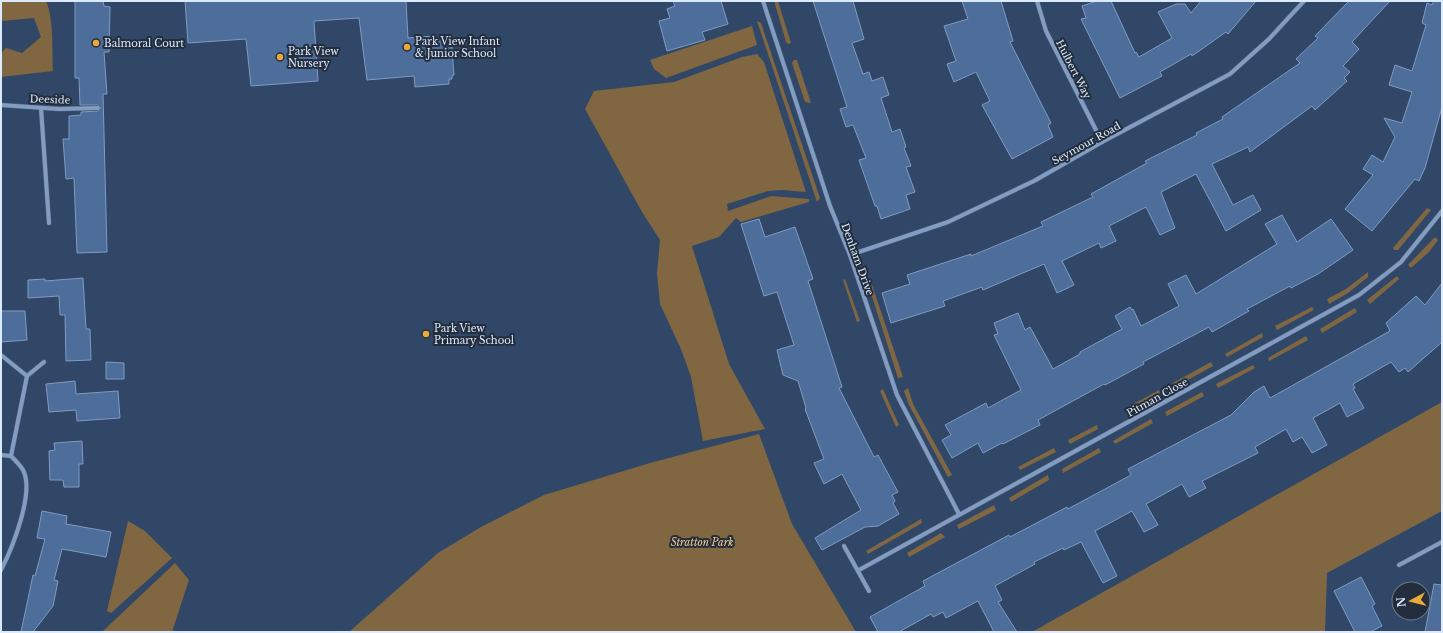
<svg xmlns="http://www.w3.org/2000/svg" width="1443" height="633" font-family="'Libre Baskerville',serif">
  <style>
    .green { fill: #806741 }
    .building { fill: #4d6d9b; stroke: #819bc0 }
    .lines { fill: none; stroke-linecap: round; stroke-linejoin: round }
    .street-casing { stroke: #4e627e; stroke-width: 5 }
    .street { stroke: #839dc2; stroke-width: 4 }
    .poi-dot { fill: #eaaa39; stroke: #232d3c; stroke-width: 1.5 }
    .labels { text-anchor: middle; stroke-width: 4; stroke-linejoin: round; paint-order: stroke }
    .poi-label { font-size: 10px; fill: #dbeafe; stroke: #232d3c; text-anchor: start }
    .street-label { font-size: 10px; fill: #dbeafe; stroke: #232d3c }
    .park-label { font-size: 10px; font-style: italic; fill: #f8d093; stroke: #232d3c }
  </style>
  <rect width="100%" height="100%" fill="#304768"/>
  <g class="green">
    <path d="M1 1H46C54 19 52 51 53 71L1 77V53L6 48 22 53 41 37 34 18 2 21Z"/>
    <path d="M775 1H778L791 43 788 44 786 42 775 4Z"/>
    <path d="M757 21 761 23 820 198 817 202Z"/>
    <path d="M752 26 757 45 666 78 654 69 650 60Z"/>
    <path d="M757 54 764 62 806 192 782 190 768 191 727 204 728 211 771 196 809 199V202L741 222 736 218 719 237 692 246 729 364 765 429 703 441 691 377 681 349 660 304 657 273 660 240 642 212 585 109 594 91 674 82 742 57Z"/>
    <path d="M794 60H797L811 103 805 102 792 63Z"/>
    <path d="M1427 208 1431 210 1398 250H1394L1393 248Z"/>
    <path d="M1435 237 1438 240 1429 252 1411 268 1408 265Z"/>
    <path d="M1368 272V277L1348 293 1329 304 1327 299 1346 289Z"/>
    <path d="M1397 276 1399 279 1370 304 1367 300Z"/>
    <path d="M845 279 860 321 857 322 843 280Z"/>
    <path d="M872 285 903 377 898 378 869 287Z"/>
    <path d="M1312 307 1314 309 1312 311 1277 330 1275 326Z"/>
    <path d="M1355 308 1357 312 1322 333 1320 329Z"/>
    <path d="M1262 333 1263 337 1227 357 1225 354Z"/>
    <path d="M1306 336 1308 340 1269 361 1268 358Z"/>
    <path d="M1211 362 1213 366 1175 387 1173 383Z"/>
    <path d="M1253 365 1255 368 1218 388 1216 384Z"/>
    <path d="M908 388 913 404 952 475 948 477 909 405 904 391Z"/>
    <path d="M883 389 899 425 896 427 880 391Z"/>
    <path d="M1159 390 1160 394 1132 410 1130 406Z"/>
    <path d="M1202 392 1204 396 1167 416 1165 412Z"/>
    <path d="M1442 402V511L1327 573 1325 632H1032Z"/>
    <path d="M1151 419 1153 423 1115 444 1113 441Z"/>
    <path d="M1097 425 1098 429 1070 444 1068 440Z"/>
    <path d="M759 434 792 524 856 632H349L438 553 481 527 544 495 650 463Z"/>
    <path d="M1054 448 1056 452 1020 470 1018 467Z"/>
    <path d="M1099 448 1101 452 1063 473 1062 469Z"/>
    <path d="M1048 475 1049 480 1011 502 1009 498Z"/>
    <path d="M994 505 996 510 959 529 957 525Z"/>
    <path d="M921 519 922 523 868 554 866 551Z"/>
    <path d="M128 521 145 531 172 558 111 613 107 611Z"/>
    <path d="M941 533 945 537 909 557 907 553Z"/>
    <path d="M175 563 189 580 172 632H102Z"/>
  </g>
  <g class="building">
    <path d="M75 1H103L104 6 110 7 109 52H104L107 94H103L107 252 77 253 74 178 66 179 63 139H69V116L81 115V112L98 111 101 108 98 105H80L79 78H75Z"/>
    <path d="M185 1H406L408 38 434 36V38L451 37 454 75 452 76V79H449V84L415 87 414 76 367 80 359 18 314 21 318 81 251 86 246 39 188 43Z"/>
    <path d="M673 1H721L728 24 702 32 705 40 667 51 659 21 670 18 667 9 675 6Z"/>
    <path d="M813 1H853L864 39 852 43 863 74 869 72 872 81 883 77 889 95 881 98 892 132 900 129 906 147 904 148 911 166 906 167 915 192 906 195 910 209 881 219 877 206H875L859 160 866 158 853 125 846 127 840 109 847 107Z"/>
    <path d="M962 1H1001L1013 41 1010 42 1051 123 1048 125 1053 137 1012 159 982 105 990 101 976 72 954 82 947 64 956 61 944 26 968 19Z"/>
    <path d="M1097 1H1111L1135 53 1136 52 1139 57 1172 38 1158 12 1176 4H1185L1191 13 1201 1H1256L1228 34 1226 32 1192 56 1191 54 1160 72 1162 76 1120 98 1081 19 1086 18 1082 6Z"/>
    <path d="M1349 1H1390L1352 42 1359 49 1343 66 1350 72 1344 78 1347 81 1315 110 1312 106 1250 152 1248 147 1212 164 1233 205 1253 195 1261 210 1226 231 1196 174 1161 192 1175 228 1160 235 1146 207 1109 226 1116 241 1101 248 1099 243 1062 261 1074 285 1057 293 1044 264 983 290 982 287 943 301 945 306 891 323 882 293 910 284 907 275 971 254V256L1043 226 1041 222 1093 197 1091 194 1147 163 1145 161 1197 135 1196 133 1223 119 1222 117 1300 63 1296 59 1318 38 1315 36Z"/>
    <path d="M1434 1H1442V107L1425 168 1419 181 1415 179 1372 231 1345 209 1373 175 1363 169 1372 155 1383 162 1395 137 1384 118 1402 123 1412 92 1389 85 1395 65 1412 71 1426 25 1422 23 1427 3 1432 5Z"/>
    <path d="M1282 215 1297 242 1331 219 1353 250 1318 274 1291 288 1290 286 1247 309 1249 311 1212 332 1209 327 1143 362 1144 364 1105 385 1104 384 1038 420 1040 425 1003 444 1002 443 983 453 978 443 952 458 942 440 951 435 945 425 986 403 988 408 1021 390 994 335 998 334 994 323 1018 313 1025 330 1030 327 1053 369 1080 354V352L1122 329 1115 316 1130 307 1132 310 1133 309 1141 326 1179 306 1168 284 1186 275 1196 294 1277 244 1265 224Z"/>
    <path d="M759 219 765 237 795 227 813 279 808 281 842 387 839 388 874 457 878 455 898 492 892 495 895 501 893 503 899 514 878 526 865 527 822 550 815 538 861 510 842 474 824 484 814 463 824 459 805 409 806 408 798 381 783 375 777 350 794 345 777 292 764 296 741 224Z"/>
    <path d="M83 278 86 329H90L91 360 66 361 65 315H60L59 296 28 298V280L45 279V281Z"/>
    <path d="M1442 283V342L1408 372 1405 368 1399 372 1391 362 1353 384 1355 388 1353 389 1364 408 1347 417 1340 403 1313 418 1327 445 1312 453 1302 437 1293 442 1286 429 1255 447 1258 453 1202 481 1206 488 1189 497 1182 484 1146 504 1158 525 1144 532 1132 511 1095 531 1117 576 1103 583 1081 542 1064 550 1063 548 1034 562 1035 564 995 586 1002 600 998 602 1017 632H994L978 601 946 618 943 612 933 617 931 614 899 632H878L870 617 925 586 923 581 1009 535 1010 537 1067 507 1068 509 1131 475 1128 469 1231 415 1254 392 1264 386 1270 398 1390 331 1386 323 1416 296 1425 305Z"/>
    <path d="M1 311H25L27 340 1 342Z"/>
    <path d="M106 362 124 363V379H106Z"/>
    <path d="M75 381 76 394 118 391 120 418 77 421 76 410 49 412 46 384Z"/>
    <path d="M82 441 83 464H79V487H64L63 480H50L49 451 55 450 54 443Z"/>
    <path d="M42 511 67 516 66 524 111 532 106 557 62 549 54 580 58 581 53 606 33 632H21L33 575 35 576 45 539 37 538Z"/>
    <path d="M1361 577 1375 604 1372 606 1382 626 1370 632H1355L1334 591Z"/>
    <path d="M1434 584 1442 585V632H1425Z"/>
  </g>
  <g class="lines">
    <defs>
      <g id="street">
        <path d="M763 1 830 206 850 255 897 395 959 514"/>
        <path d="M1037 1 1046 31 1102 142"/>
        <path d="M1 105 59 109 98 108"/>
        <path d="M41 108 49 223"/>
        <path d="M850 255 948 222 1034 181 1102 142 1230 74 1269 39 1304 1"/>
        <path d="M1 355 27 376 44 362"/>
        <path d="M1 455 11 456"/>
        <path d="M844 546 869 591"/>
        <path d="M1399 565 1442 542"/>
        <path d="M1 570C12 549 35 492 23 470 20 465 15 460 11 456L27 376"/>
        <path d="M859 570 1359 295 1401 262 1442 211"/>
      </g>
    </defs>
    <use href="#street" class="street-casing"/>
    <use href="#street" class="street"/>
  </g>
  <g class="poi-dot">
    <circle cx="96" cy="43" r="4"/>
    <circle cx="407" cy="47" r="4"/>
    <circle cx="280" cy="57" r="4"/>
    <circle cx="426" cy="334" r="4"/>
  </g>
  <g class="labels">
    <g class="poi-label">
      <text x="415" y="45">Park View Infant<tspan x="415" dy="12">&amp; Junior School</tspan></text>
      <text x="104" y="47">Balmoral Court</text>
      <text x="288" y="55">Park View<tspan x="288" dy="12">Nursery</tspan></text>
      <text x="434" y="332">Park View<tspan x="434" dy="12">Primary School</tspan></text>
    </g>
    <g class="street-label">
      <text transform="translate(1074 69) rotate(63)" y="4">Hulbert Way</text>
      <text transform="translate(50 99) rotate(2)" y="4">Deeside</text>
      <text transform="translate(1086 143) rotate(-29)" y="4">Seymour Road</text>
      <text transform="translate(858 259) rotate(70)" y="4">Denham Drive</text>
      <text transform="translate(1157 397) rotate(-29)" y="4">Pitman Close</text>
    </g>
    <g class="park-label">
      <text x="702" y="546">Stratton Park</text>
    </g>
  </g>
  <rect width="1443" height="633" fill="none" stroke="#dbeafe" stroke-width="4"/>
  <g transform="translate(1411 601) rotate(263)"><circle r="19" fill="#232d3c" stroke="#6d798a"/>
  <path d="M0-3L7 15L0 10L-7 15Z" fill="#eaaa39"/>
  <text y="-6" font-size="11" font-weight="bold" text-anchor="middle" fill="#dbeafe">N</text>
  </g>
</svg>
